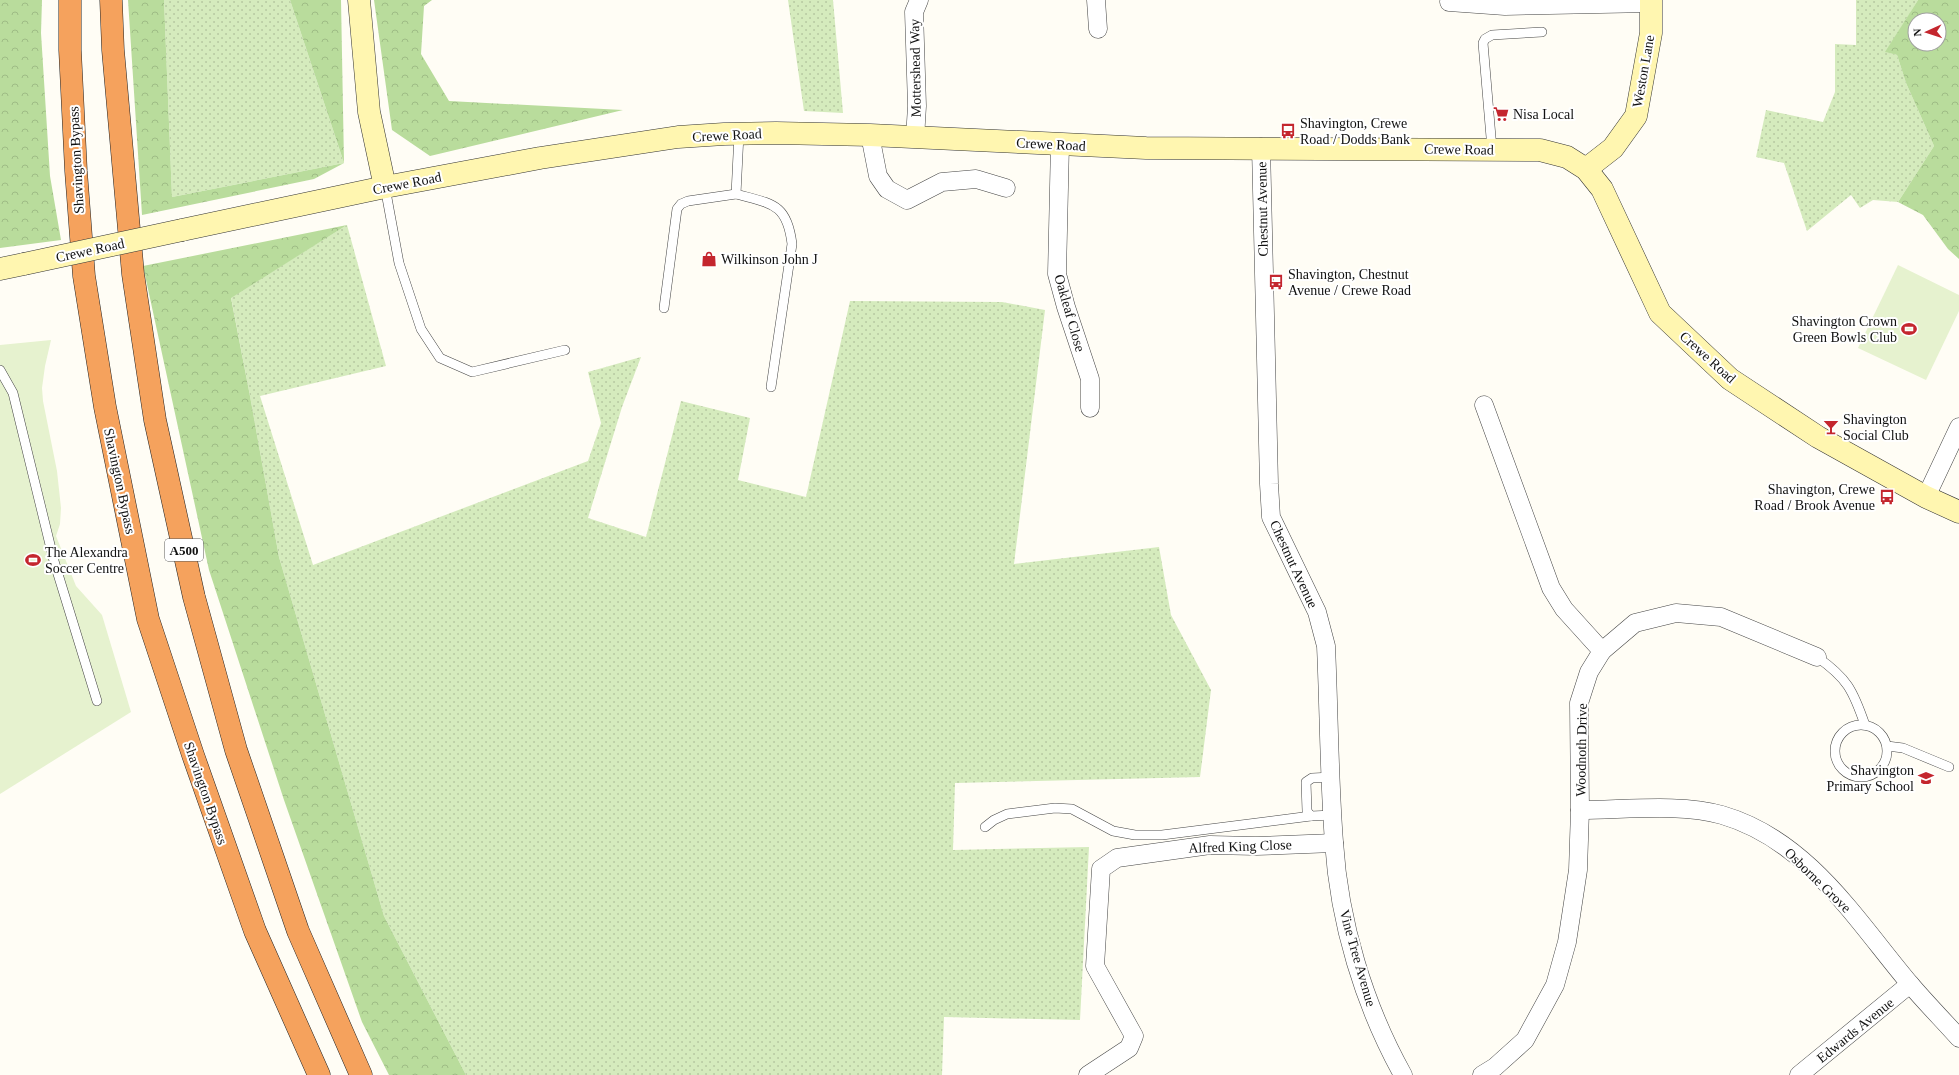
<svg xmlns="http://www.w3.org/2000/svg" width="1959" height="1075" font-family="Georgia,serif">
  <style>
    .grass { fill: url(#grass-dots) }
    .forest { fill: url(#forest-crowns); fill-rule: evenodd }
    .pitch { fill: #e6f2cf }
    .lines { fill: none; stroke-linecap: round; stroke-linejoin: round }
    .lane-casing { stroke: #444; stroke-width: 10 }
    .street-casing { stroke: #444; stroke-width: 19 }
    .secondary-casing { stroke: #333; stroke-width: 23 }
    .highway-casing { stroke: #222; stroke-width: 23 }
    .lane { stroke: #fff; stroke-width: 9 }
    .street { stroke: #fff; stroke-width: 18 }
    .secondary { stroke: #fff6b0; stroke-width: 22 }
    .highway { stroke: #f5a25d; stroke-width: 22 }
    .secondary-bridge-casing { stroke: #333; stroke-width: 23; stroke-linecap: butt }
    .secondary-bridge { stroke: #fff6b0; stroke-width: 22 }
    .labels { text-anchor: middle; stroke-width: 4; stroke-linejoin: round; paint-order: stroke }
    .shield { fill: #fff; stroke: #585858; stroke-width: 1 }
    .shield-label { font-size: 13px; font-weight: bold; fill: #111 }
    .street-label { font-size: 14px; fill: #111; stroke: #fff }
    .poi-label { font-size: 14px; fill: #111; stroke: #fff; text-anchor: start }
  </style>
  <defs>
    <pattern id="grass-dots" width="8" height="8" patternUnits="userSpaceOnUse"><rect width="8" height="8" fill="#d5ebbd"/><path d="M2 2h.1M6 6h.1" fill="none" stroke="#b6c8a1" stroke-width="1.8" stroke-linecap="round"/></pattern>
    <pattern id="forest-crowns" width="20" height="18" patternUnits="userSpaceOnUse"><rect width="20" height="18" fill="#b9dc9c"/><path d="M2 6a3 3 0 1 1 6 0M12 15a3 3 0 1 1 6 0" fill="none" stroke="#9ebc85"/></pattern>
  </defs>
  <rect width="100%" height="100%" fill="#fffdf5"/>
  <g class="grass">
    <path d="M164 0H290L344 163 172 197Z"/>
    <path d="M788 0H833L843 113 804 111Z"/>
    <path d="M1856 0H1918L1886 52 1897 55 1906 83 1934 146 1898 202 1873 200 1860 208 1851 195 1807 231 1784 163 1756 157 1766 110 1823 122 1835 92V44L1856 45Z"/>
    <path d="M347 225 386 366 260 396 313 565 588 461 601 423 588 372 641 357 622 407 588 518 646 537 681 401 750 418 738 480 806 497 850 301 1002 302 1045 310 1014 564 1159 547 1171 615 1211 690 1200 777 955 783 953 850 1089 847 1080 1020 944 1017 942 1075H466L384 916 279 557 250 396 231 297Z"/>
  </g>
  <g class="forest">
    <path d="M0 0H42L41 33 50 176 61 240 0 248Z"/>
    <path d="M128 0H164L172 197 344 163 290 0H341L344 163 314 179 142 215Z"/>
    <path d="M374 0H432L424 6 421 54 449 101 623 110 430 156 392 130Z"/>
    <path d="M1918 0H1959V259L1948 249 1923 215 1898 202 1934 146 1906 83 1897 55 1885 52ZM1915 20H1939V44H1915Z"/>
    <path d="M347 225 231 298 250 396 279 557 384 916 466 1075H389L362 1022 284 800 209 570 143 266Z"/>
  </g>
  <g class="pitch">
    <path d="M1898 265 1959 295V311L1926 380 1858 348Z"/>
    <path d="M51 340 45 366 42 388 43 401 57 471 61 508 60 524 56 536 76 586 102 615 131 712 0 794V345Z"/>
  </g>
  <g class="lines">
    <defs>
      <g id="lane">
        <path d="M739 134 736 194C772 204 787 203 792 244L771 387"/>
        <path d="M1492 149 1483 43 1485 39 1492 35 1542 32"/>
        <path d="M385 187 399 263 421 329 440 358 472 372 565 350"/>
        <path d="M664 308 677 209 681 204 688 201 736 194"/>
        <path d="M0 370 13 393 54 561 97 701"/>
        <path d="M1817 657C1847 678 1853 690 1865 725"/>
        <circle cx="1861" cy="751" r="26"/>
        <path d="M1887 746 1903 748 1949 767"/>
        <path d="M1332 777 1312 778 1306 782 1307 811 1311 816 1333 815"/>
        <path d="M985 827 994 820 1007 814 1055 808 1072 809 1113 831 1135 835H1162L1311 816"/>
      </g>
      <g id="street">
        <path d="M1096 0 1098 29"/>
        <path d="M1449 2 1505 6 1651 3"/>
        <path d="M870 135 878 176 887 189 907 200 942 182 976 179 1006 188"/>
        <path d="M915 138 917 106 914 12 919 0"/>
        <path d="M1060 144 1057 274 1066 307 1090 379V408"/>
        <path d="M1261 147 1269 484 1271 517 1317 612 1326 646C1329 711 1329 777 1334 842 1339 922 1364 1005 1403 1075"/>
        <path d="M1926 497 1959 427"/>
        <path d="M1602 651 1635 623 1676 613 1721 617 1817 657"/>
        <path d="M1580 810C1624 810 1681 803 1722 815 1808 840 1856 920 1910 984 1926 1003 1943 1020 1959 1038"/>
        <path d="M1088 1075 1129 1048 1134 1036 1095 966 1101 869 1117 858 1210 845 1256 846 1334 843"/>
        <path d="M1482 1075 1495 1067 1525 1040 1555 985 1567 942 1578 870 1580 810 1579 703 1589 672 1602 651 1564 609 1551 588 1484 405"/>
        <path d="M1799 1075 1910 984"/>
      </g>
      <g id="secondary">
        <path d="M359 0 369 112 385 187"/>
        <path d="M1586 169 1613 148 1636 116 1651 33V0"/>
        <path d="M182 230 385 187 540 158 678 137 724 134 776 133 870 135 1146 148 1540 150 1567 157 1586 169 1602 189 1660 313 1730 379 1818 437 1926 497 1959 512"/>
        <path d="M0 269 24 264"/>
      </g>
      <g id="highway">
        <path d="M70 0V50L76 171 84 276 105 407 148 619 193 755 255 931 319 1075"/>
        <path d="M111 0 113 50 133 274 155 420 194 597 236 750 298 931 361 1075"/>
      </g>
    </defs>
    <use href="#lane" class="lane-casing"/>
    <use href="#street" class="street-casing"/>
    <use href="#secondary" class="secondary-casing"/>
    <use href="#highway" class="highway-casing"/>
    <use href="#lane" class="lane"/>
    <use href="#street" class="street"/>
    <use href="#secondary" class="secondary"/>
    <use href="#highway" class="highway"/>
    <defs>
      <path id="secondary-bridge" d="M24 264 182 230"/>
    </defs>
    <use href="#secondary-bridge" class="secondary-bridge-casing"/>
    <use href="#secondary-bridge" class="secondary-bridge"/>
  </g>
  <defs>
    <symbol id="supermarket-bare" viewBox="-9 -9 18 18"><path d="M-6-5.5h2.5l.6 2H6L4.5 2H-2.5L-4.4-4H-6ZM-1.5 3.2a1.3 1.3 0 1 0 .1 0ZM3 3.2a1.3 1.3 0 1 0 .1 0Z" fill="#c4262e" stroke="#fff" stroke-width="2.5" paint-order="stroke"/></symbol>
    <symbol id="bus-bare" viewBox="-9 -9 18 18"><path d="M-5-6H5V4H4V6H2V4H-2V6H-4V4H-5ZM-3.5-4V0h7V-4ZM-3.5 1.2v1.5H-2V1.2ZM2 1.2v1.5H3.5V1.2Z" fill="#c4262e" stroke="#fff" stroke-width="2.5" paint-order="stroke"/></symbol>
    <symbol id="shop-bare" viewBox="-9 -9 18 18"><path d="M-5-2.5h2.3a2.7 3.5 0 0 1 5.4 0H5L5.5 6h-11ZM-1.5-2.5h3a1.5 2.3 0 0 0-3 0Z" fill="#c4262e" stroke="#fff" stroke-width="2.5" paint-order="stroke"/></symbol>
    <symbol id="stadium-bare" viewBox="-9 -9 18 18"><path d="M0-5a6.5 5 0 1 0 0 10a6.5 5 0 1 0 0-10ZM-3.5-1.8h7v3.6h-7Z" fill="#c4262e" stroke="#fff" stroke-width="2.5" paint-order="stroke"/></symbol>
    <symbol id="bar-bare" viewBox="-9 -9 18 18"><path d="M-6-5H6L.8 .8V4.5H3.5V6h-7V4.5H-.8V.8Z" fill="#c4262e" stroke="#fff" stroke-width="2.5" paint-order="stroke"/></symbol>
    <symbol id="school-bare" viewBox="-9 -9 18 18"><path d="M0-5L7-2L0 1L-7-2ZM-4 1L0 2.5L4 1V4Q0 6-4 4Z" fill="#c4262e" stroke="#fff" stroke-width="2.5" paint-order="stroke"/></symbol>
  </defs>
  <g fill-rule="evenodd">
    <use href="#supermarket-bare" x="1490" y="103" width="22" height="22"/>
    <use href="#bus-bare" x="1277" y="120" width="22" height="22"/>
    <use href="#shop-bare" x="698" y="248" width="22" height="22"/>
    <use href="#bus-bare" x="1265" y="271" width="22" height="22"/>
    <use href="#stadium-bare" x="1898" y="318" width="22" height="22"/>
    <use href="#bar-bare" x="1820" y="416" width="22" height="22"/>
    <use href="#bus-bare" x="1876" y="486" width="22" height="22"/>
    <use href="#stadium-bare" x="22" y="549" width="22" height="22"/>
    <use href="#school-bare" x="1915" y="767" width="22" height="22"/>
  </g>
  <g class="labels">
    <rect class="shield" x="165" y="539" width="38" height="22" rx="3"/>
    <g class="shield-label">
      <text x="184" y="555">A500</text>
    </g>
    <g class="street-label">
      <text transform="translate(915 68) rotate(-91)" y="5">Mottershead Way</text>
      <text transform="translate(1643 71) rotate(-80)" y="5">Weston Lane</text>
      <text transform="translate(727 135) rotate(-3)" y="5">Crewe Road</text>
      <text transform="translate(1051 144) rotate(3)" y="5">Crewe Road</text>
      <text transform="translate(1459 149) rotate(1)" y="5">Crewe Road</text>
      <text transform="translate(76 160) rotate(-93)" y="5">Shavington Bypass</text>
      <text transform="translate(407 183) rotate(-11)" y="5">Crewe Road</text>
      <text transform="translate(1262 209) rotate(-91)" y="5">Chestnut Avenue</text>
      <text transform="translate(90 250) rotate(-12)" y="5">Crewe Road</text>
      <text transform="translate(1070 313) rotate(74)" y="5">Oakleaf Close</text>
      <text transform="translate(1708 357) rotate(42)" y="5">Crewe Road</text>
      <text transform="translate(120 481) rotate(78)" y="5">Shavington Bypass</text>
      <text transform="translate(1294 564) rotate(65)" y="5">Chestnut Avenue</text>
      <text transform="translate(1581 750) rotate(-89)" y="5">Woodnoth Drive</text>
      <text transform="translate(206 793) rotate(71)" y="5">Shavington Bypass</text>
      <text transform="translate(1240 846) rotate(-2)" y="5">Alfred King Close</text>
      <text transform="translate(1818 880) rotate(44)" y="5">Osborne Grove</text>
      <text transform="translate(1358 958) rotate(74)" y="5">Vine Tree Avenue</text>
      <text transform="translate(1855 1030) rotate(-39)" y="5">Edwards Avenue</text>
    </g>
    <g class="poi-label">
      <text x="1513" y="119">Nisa Local</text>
      <text x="1300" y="128">Shavington, Crewe<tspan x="1300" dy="16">Road / Dodds Bank</tspan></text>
      <text x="721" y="264">Wilkinson John J</text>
      <text x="1288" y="279">Shavington, Chestnut<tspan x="1288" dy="16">Avenue / Crewe Road</tspan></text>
      <text x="1897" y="326" text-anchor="end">Shavington Crown<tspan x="1897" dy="16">Green Bowls Club</tspan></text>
      <text x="1843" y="424">Shavington<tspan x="1843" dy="16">Social Club</tspan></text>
      <text x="1875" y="494" text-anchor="end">Shavington, Crewe<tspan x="1875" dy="16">Road / Brook Avenue</tspan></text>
      <text x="45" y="557">The Alexandra<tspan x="45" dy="16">Soccer Centre</tspan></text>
      <text x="1914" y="775" text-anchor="end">Shavington<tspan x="1914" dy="16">Primary School</tspan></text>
    </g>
  </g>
  <g transform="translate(1927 32) rotate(267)"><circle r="19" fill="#ffffff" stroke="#a0a0a0"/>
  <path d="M0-3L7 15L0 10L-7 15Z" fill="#c4262e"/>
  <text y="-6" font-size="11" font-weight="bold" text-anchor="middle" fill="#111111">N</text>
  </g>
</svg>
